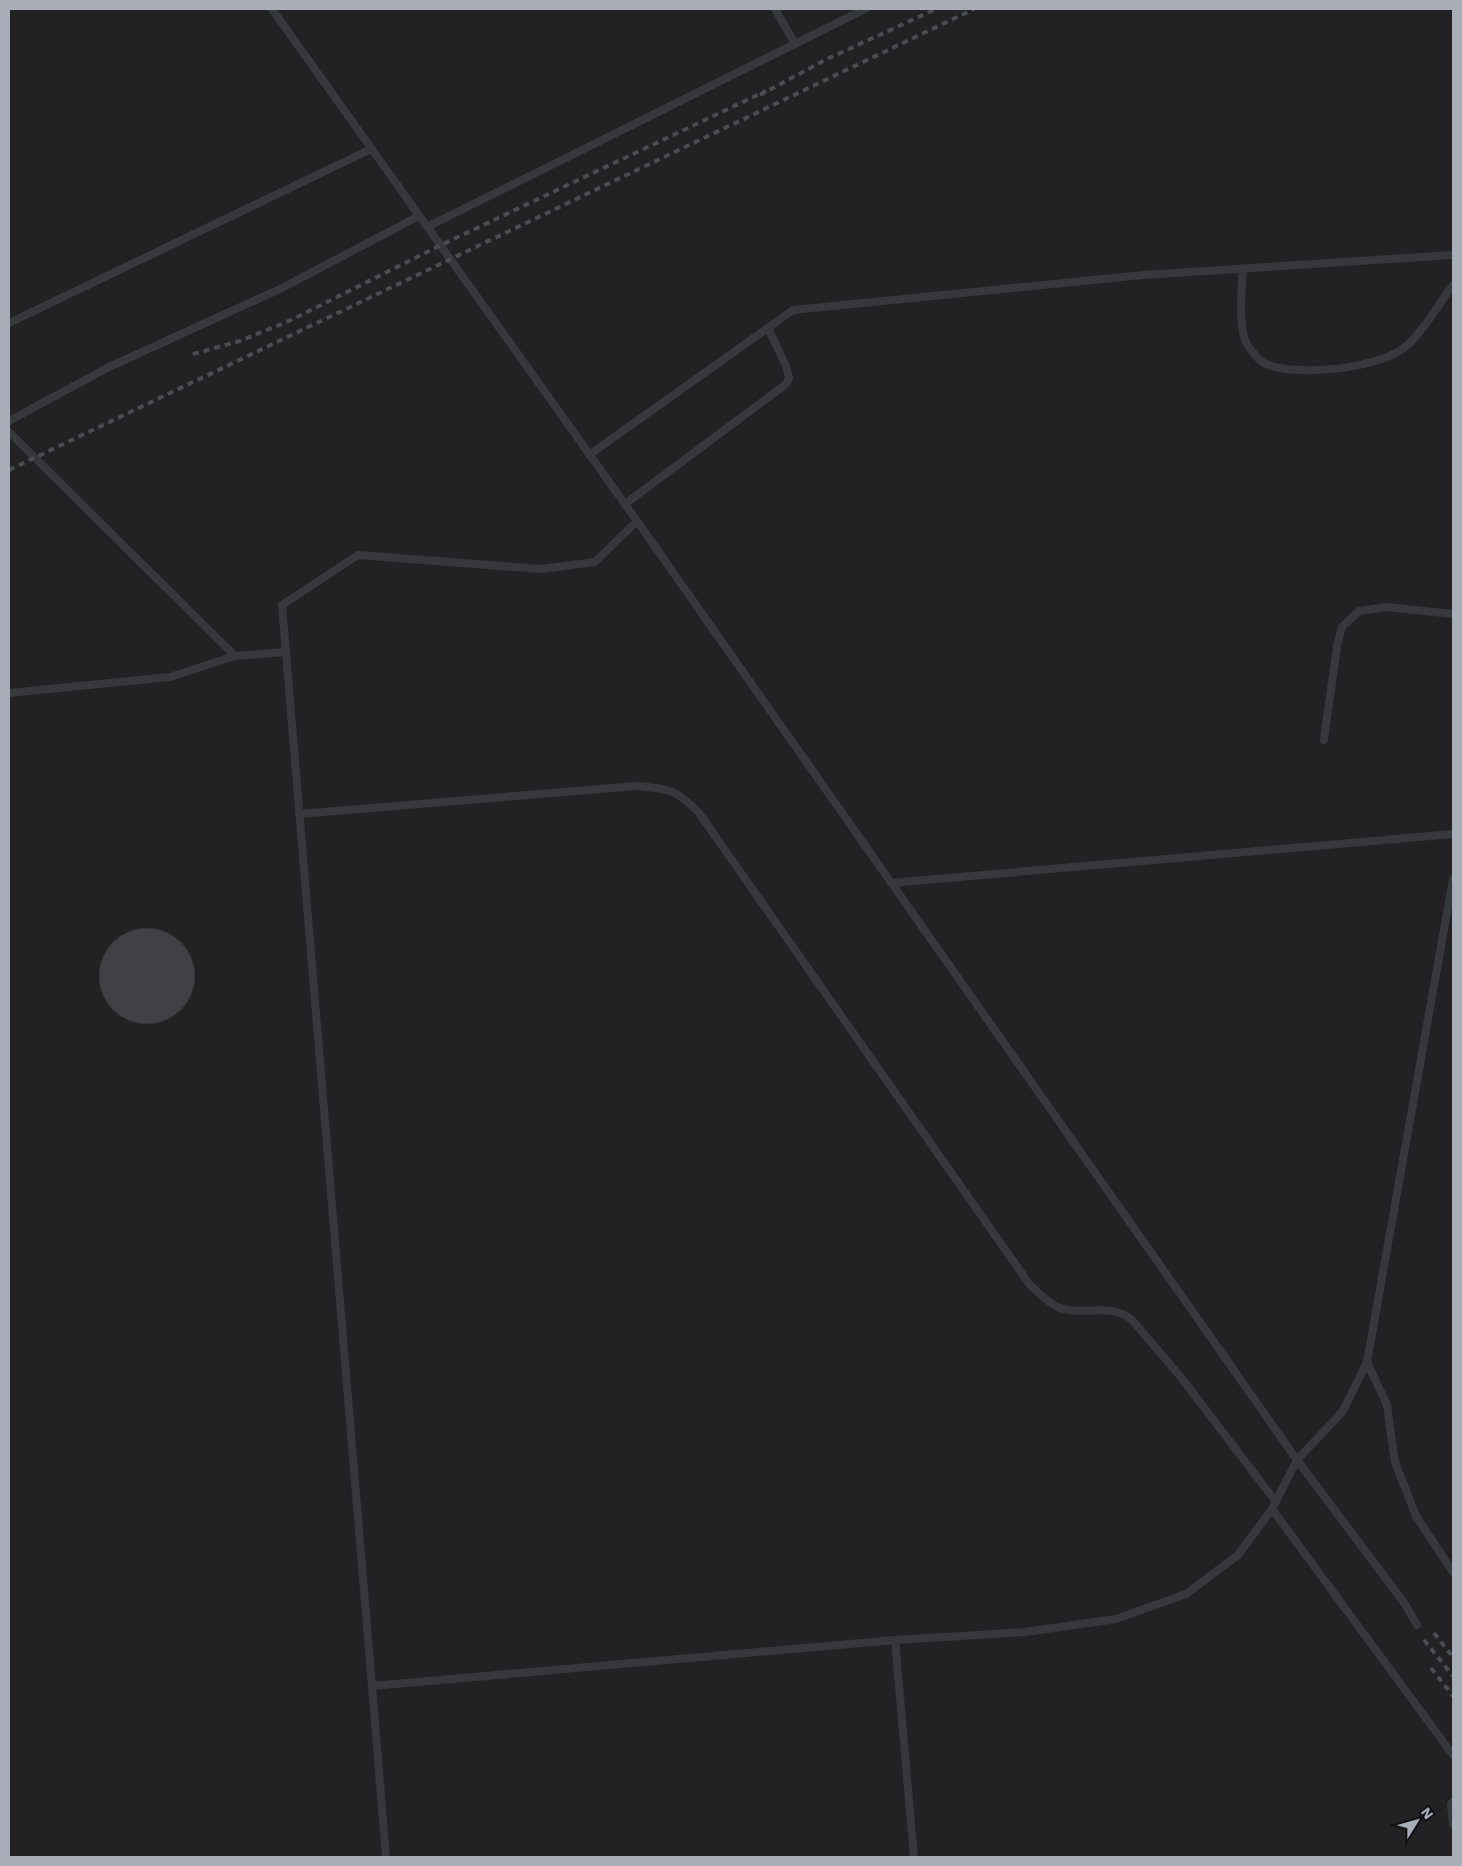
<svg xmlns="http://www.w3.org/2000/svg" width="1462" height="1866" font-family="'Work Sans',sans-serif">
  <style>
    .built { fill: #222225 }
    .building { fill: #404145; stroke: #303034 }
    .lines { fill: none; stroke-linecap: round; stroke-linejoin: round }
    .service { stroke: #37383d; stroke-width: 8 }
    .rail { stroke: #4a4c52; stroke-width: 4; stroke-dasharray: 6 5; stroke-linecap: butt }
  </style>
  <rect width="100%" height="100%" fill="#161618"/>
  <rect class="built" x="9" y="9" width="1444" height="1848"/>
  <circle class="building" cx="147" cy="976" r="48"/>
  <g class="lines">
    <g class="service">
      <path d="M272 9 637 521 1297 1460 1405 1604 1417 1625"/>
      <path d="M775 9 795 44"/>
      <path d="M427 227 865 9"/>
      <path d="M1243 268C1242 290 1238 319 1245 340 1248 347 1258 360 1264 363 1294 378 1375 368 1401 350 1420 337 1439 304 1453 285"/>
      <path d="M9 323 371 149"/>
      <path d="M9 421 109 367 280 289 419 216"/>
      <path d="M9 432 235 656 285 652"/>
      <path d="M589 455 793 310 1143 275 1453 255"/>
      <path d="M625 504 786 384 789 378 786 366 768 328"/>
      <path d="M637 521 595 562 541 569 358 555 282 605 372 1686 895 1640 914 1857"/>
      <path d="M9 693 170 677 235 656"/>
      <path d="M1324 740 1337 646 1342 627 1359 611 1387 607 1453 614"/>
      <path d="M299 814 636 786C669 789 676 789 699 813L1030 1285C1037 1291 1045 1300 1054 1305 1078 1319 1109 1300 1132 1320L1180 1376 1276 1502"/>
      <path d="M1453 879 1367 1362 1343 1411 1297 1460 1272 1509 1453 1755"/>
      <path d="M891 883 1453 834"/>
      <path d="M1367 1362 1387 1405 1395 1462 1416 1516 1453 1572"/>
      <path d="M895 1640 1025 1632 1116 1619 1186 1594 1238 1555 1272 1509"/>
      <path d="M372 1686 386 1857"/>
      <path d="M1453 1802 1451 1804 1453 1824"/>
    </g>
    <g class="rail">
      <path d="M760 95 825 60 936 9"/>
      <path d="M193 354 240 341 291 320 439 246 766 91"/>
      <path d="M9 470 974 9"/>
      <path d="M1434 1633 1453 1657"/>
      <path d="M1424 1640 1453 1676"/>
      <path d="M1431 1668 1453 1696"/>
    </g>
  </g>
  <rect width="1462" height="1866" fill="none" stroke="#a8adb8" stroke-width="20"/>
  <g transform="translate(1417 1821) rotate(53)" stroke="#111113" stroke-width="4" paint-order="stroke">
  <path d="M0-4L9 19L0 12L-9 19Z" fill="#a8adb8"/>
  <text y="-8" font-size="14" font-weight="bold" text-anchor="middle" fill="#a8adb8">N</text>
  </g>
</svg>
